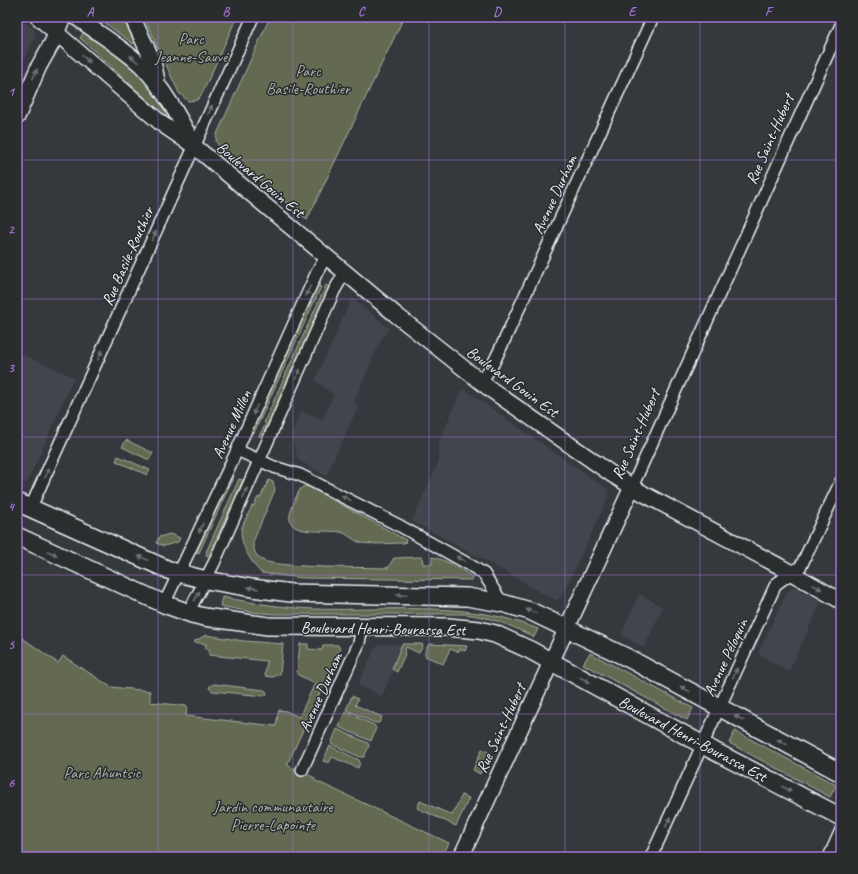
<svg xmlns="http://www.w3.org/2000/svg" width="858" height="874" font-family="Caveat,sans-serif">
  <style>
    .built { fill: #42454d }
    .green { fill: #636b51; stroke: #a6aea4 }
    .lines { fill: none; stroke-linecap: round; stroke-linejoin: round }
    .street-casing { stroke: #e8f1f8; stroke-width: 14 }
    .secondary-casing { stroke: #e8f1f8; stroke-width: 18 }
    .primary-casing { stroke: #e8f1f8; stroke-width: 20 }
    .street { stroke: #2a2d2e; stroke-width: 11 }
    .secondary { stroke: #2a2d2e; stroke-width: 15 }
    .primary { stroke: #2a2d2e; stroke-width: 17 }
    .oneway { fill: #6c7275 }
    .grid { fill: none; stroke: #a171d3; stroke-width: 1; stroke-opacity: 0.55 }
    .labels { text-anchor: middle; stroke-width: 3; stroke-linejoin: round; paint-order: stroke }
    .park-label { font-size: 16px; fill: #acb5ad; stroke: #2a2d2e }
    .street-label { font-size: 16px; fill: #e8f1f8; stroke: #2a2d2e }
    .neatline { fill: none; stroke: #a171d3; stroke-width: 1.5 }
    .grid-label { font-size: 13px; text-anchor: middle; font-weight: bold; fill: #a171d3 }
  </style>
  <rect width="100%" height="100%" fill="#35383c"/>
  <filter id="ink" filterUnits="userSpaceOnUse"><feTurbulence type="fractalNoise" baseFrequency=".025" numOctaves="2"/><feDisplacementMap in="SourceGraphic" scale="8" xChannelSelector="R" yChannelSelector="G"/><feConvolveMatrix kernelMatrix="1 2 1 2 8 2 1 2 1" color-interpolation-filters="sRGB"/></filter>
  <g filter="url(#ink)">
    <g class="built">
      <path d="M17 17 34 29 36 36 17 74Z"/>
      <path d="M352 298 389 328 381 340 354 402 358 407 326 476 298 460 291 434 301 411 323 420 333 395 315 380Z"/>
      <path d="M17 352 74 377 28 481 24 484 17 481Z"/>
      <path d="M462 388 600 484 608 490V496L607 500 562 596 559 599 556 600 532 588 515 577 479 557 412 521 439 461 438 449 439 442Z"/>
      <path d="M791 588H797L821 602 789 672 758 654 786 593Z"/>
      <path d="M639 594 663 607 644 648 621 635Z"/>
      <path d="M379 644H405L382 696 358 685 374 650Z"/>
    </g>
    <g class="green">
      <path d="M97 17H124L135 40 133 44Z"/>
      <path d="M144 17H237L202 94 197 100 188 101 179 93Z"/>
      <path d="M270 17H404L307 220 219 146 216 141 217 134Z"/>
      <path d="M85 30 134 66 169 112 165 116 80 38Z"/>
      <path d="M319 281 321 282 319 286 321 287 254 433 251 432Z"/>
      <path d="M326 285 330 287 262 437 259 436 266 423 264 422Z"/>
      <path d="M126 440 153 453 149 460 122 447Z"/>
      <path d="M118 456 150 470 147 475 116 461Z"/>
      <path d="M231 475 234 476 199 553 196 552Z"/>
      <path d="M239 479 243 480 208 557 206 556 207 552H206Z"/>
      <path d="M269 480 273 482 275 490 253 542C253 549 256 557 262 560 270 564 281 564 290 565 322 568 354 567 386 568L389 567 393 559 395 558 422 557 423 564H432V557C446 560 460 568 472 577V580L303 578 261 573C251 562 238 542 242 527 245 519 249 513 252 506H254L258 497 260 498Z"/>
      <path d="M304 486 309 487 406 540 405 543C391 543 376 545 362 543 354 542 348 533 340 532 323 529 279 538 292 508 295 501 297 490 304 486Z"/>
      <path d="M170 534 180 538 178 542 164 546 156 543 159 537Z"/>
      <path d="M222 597C252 603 284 608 315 609 374 611 433 604 491 615 507 618 523 623 538 629L534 637C510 625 491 617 464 614H274L251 612 220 606Z"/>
      <path d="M18 635 58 663 63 656 111 687 150 691V702L187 706 186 716 276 726 278 714 279 710 286 711 299 717 315 683 298 675 297 672 300 644H308V649L322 650 323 645H338L340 649 287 765 315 778 314 780 449 843 442 857H17Z"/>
      <path d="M206 635 244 641 283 644 280 674 273 677 266 676 265 674 267 661 209 655V649H205L206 644 193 642Z"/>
      <path d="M402 644H422L423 646 419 653 406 647 404 653 405 654 397 672 392 669Z"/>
      <path d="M429 644 467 646 465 651 460 649 458 652 450 649 443 664 425 656V651Z"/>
      <path d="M590 653 693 708 687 720 583 664Z"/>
      <path d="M214 684 264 690 266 691 267 694 264 696 212 691 209 688 210 686Z"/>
      <path d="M352 696 358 699 355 705 382 717 379 723H375L346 710Z"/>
      <path d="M345 712 374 725 376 728 371 741 339 727Z"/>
      <path d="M337 729 368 743 369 746 364 757H360L331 744Z"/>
      <path d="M735 731 836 785 830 797 729 743Z"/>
      <path d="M330 746 359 760 360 762 358 768 332 757 329 763 323 761Z"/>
      <path d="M482 749 490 753 480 774 473 770Z"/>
      <path d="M462 795 469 798 456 826 417 808 420 801 452 815Z"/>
    </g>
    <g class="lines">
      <defs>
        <g id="street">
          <path d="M481 382 493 364 504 341 653 17"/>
          <path d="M237 450 274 467 300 475 400 526 470 565 484 574 502 603"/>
          <path d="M632 487 841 25"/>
          <path d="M30 509 253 17"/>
          <path d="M164 604 228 470 317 272 326 257"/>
          <path d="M188 613 214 563 334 291 345 272"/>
          <path d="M302 770 359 643 362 627"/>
          <path d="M651 857 776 584 801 566 841 481"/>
          <path d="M829 857 841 830"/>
        </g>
        <g id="secondary">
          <path d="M38 17 162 124 194 146 395 314 490 389 613 475 644 494 779 566 841 601"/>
          <path d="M76 17C96 32 125 49 142 66 164 89 179 117 194 145"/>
          <path d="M132 17 153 61 157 81"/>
          <path d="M17 117 39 66 52 43 63 17"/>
          <path d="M461 857 632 487"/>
        </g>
        <g id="primary">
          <path d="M17 502 171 571 206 580 252 588 291 593 467 597 502 603 530 611 628 658 841 773"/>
          <path d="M17 536 164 604 192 614 204 617 268 626 448 627 479 630 495 634 530 650 714 751 841 817"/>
        </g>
      </defs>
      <use href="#street" class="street-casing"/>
      <use href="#secondary" class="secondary-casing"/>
      <use href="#primary" class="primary-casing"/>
      <use href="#street" class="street"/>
      <use href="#secondary" class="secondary"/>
      <use href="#primary" class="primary"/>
    </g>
    <defs><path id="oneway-solid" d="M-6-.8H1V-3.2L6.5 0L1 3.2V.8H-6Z"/></defs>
    <g class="oneway">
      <use href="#oneway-solid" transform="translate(86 59) rotate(41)"/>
      <use href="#oneway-solid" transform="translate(134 59) rotate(-141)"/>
      <use href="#oneway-solid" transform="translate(35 74) rotate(-65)"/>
      <use href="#oneway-solid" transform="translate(210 110) rotate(-66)"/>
      <use href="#oneway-solid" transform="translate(154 236) rotate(-66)"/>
      <use href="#oneway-solid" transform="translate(308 291) rotate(114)"/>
      <use href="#oneway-solid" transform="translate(100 355) rotate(-66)"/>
      <use href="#oneway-solid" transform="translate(298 374) rotate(-66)"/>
      <use href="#oneway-solid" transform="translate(255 410) rotate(114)"/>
      <use href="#oneway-solid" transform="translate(47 473) rotate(-66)"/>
      <use href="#oneway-solid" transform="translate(245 493) rotate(-66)"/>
      <use href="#oneway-solid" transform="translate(346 498) rotate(-153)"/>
      <use href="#oneway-solid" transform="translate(201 528) rotate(115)"/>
      <use href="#oneway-solid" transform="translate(52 553) rotate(25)"/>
      <use href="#oneway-solid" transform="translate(143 558) rotate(-157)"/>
      <use href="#oneway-solid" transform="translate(461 559) rotate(-151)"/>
      <use href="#oneway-solid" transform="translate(817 587) rotate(29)"/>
      <use href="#oneway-solid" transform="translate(253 588) rotate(-171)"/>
      <use href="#oneway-solid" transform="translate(402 595) rotate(179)"/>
      <use href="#oneway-solid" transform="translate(197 596) rotate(-61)"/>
      <use href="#oneway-solid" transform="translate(531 611) rotate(-160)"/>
      <use href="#oneway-solid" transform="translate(735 673) rotate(-65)"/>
      <use href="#oneway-solid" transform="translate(585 680) rotate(29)"/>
      <use href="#oneway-solid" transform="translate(685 689) rotate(-151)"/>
      <use href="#oneway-solid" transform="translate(739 718) rotate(-152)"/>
      <use href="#oneway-solid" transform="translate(782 742) rotate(-152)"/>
      <use href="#oneway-solid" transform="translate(787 789) rotate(28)"/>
      <use href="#oneway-solid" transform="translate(668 822) rotate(-65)"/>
    </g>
  </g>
  <path class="grid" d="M158 17V857M293 17V857M429 17V857M565 17V857M700 17V857M17 160H841M17 299H841M17 437H841M17 575H841M17 714H841"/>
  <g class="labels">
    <g class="park-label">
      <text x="191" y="44">Parc<tspan x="191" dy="18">Jeanne-Sauvé</tspan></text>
      <text x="308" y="76">Parc<tspan x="308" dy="18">Basile-Routhier</tspan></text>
      <text x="102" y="778">Parc Ahuntsic</text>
      <text x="273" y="812">Jardin communautaire<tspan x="273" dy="18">Pierre-Lapointe</tspan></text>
    </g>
    <g class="street-label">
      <text transform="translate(769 139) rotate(-66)" y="6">Rue Saint-Hubert</text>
      <text transform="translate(261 179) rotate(40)" y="6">Boulevard Gouin Est</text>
      <text transform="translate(554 194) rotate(-65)" y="6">Avenue Durham</text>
      <text transform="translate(127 256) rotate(-66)" y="6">Rue Basile-Routhier</text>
      <text transform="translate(513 381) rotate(36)" y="6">Boulevard Gouin Est</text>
      <text transform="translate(231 424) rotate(-66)" y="6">Avenue Millen</text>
      <text transform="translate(635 434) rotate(-66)" y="6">Rue Saint-Hubert</text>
      <text transform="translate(383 628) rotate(1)" y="6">Boulevard Henri-Bourassa Est</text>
      <text transform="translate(725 657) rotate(-65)" y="6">Avenue Péloquin</text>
      <text transform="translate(320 692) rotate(-66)" y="6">Avenue Durham</text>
      <text transform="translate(500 728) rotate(-65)" y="6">Rue Saint-Hubert</text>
      <text transform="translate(693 738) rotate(28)" y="6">Boulevard Henri-Bourassa Est</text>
    </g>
  </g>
  <rect width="858" height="874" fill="none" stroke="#2a2d2e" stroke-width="44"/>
  <rect x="22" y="22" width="814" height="830" class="neatline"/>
  <g class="grid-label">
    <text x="90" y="16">A</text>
    <text x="226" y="16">B</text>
    <text x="361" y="16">C</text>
    <text x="497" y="16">D</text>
    <text x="632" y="16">E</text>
    <text x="768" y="16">F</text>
    <text x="11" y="96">1</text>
    <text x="11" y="234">2</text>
    <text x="11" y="372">3</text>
    <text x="11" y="511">4</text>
    <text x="11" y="649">5</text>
    <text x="11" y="787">6</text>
  </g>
</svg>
